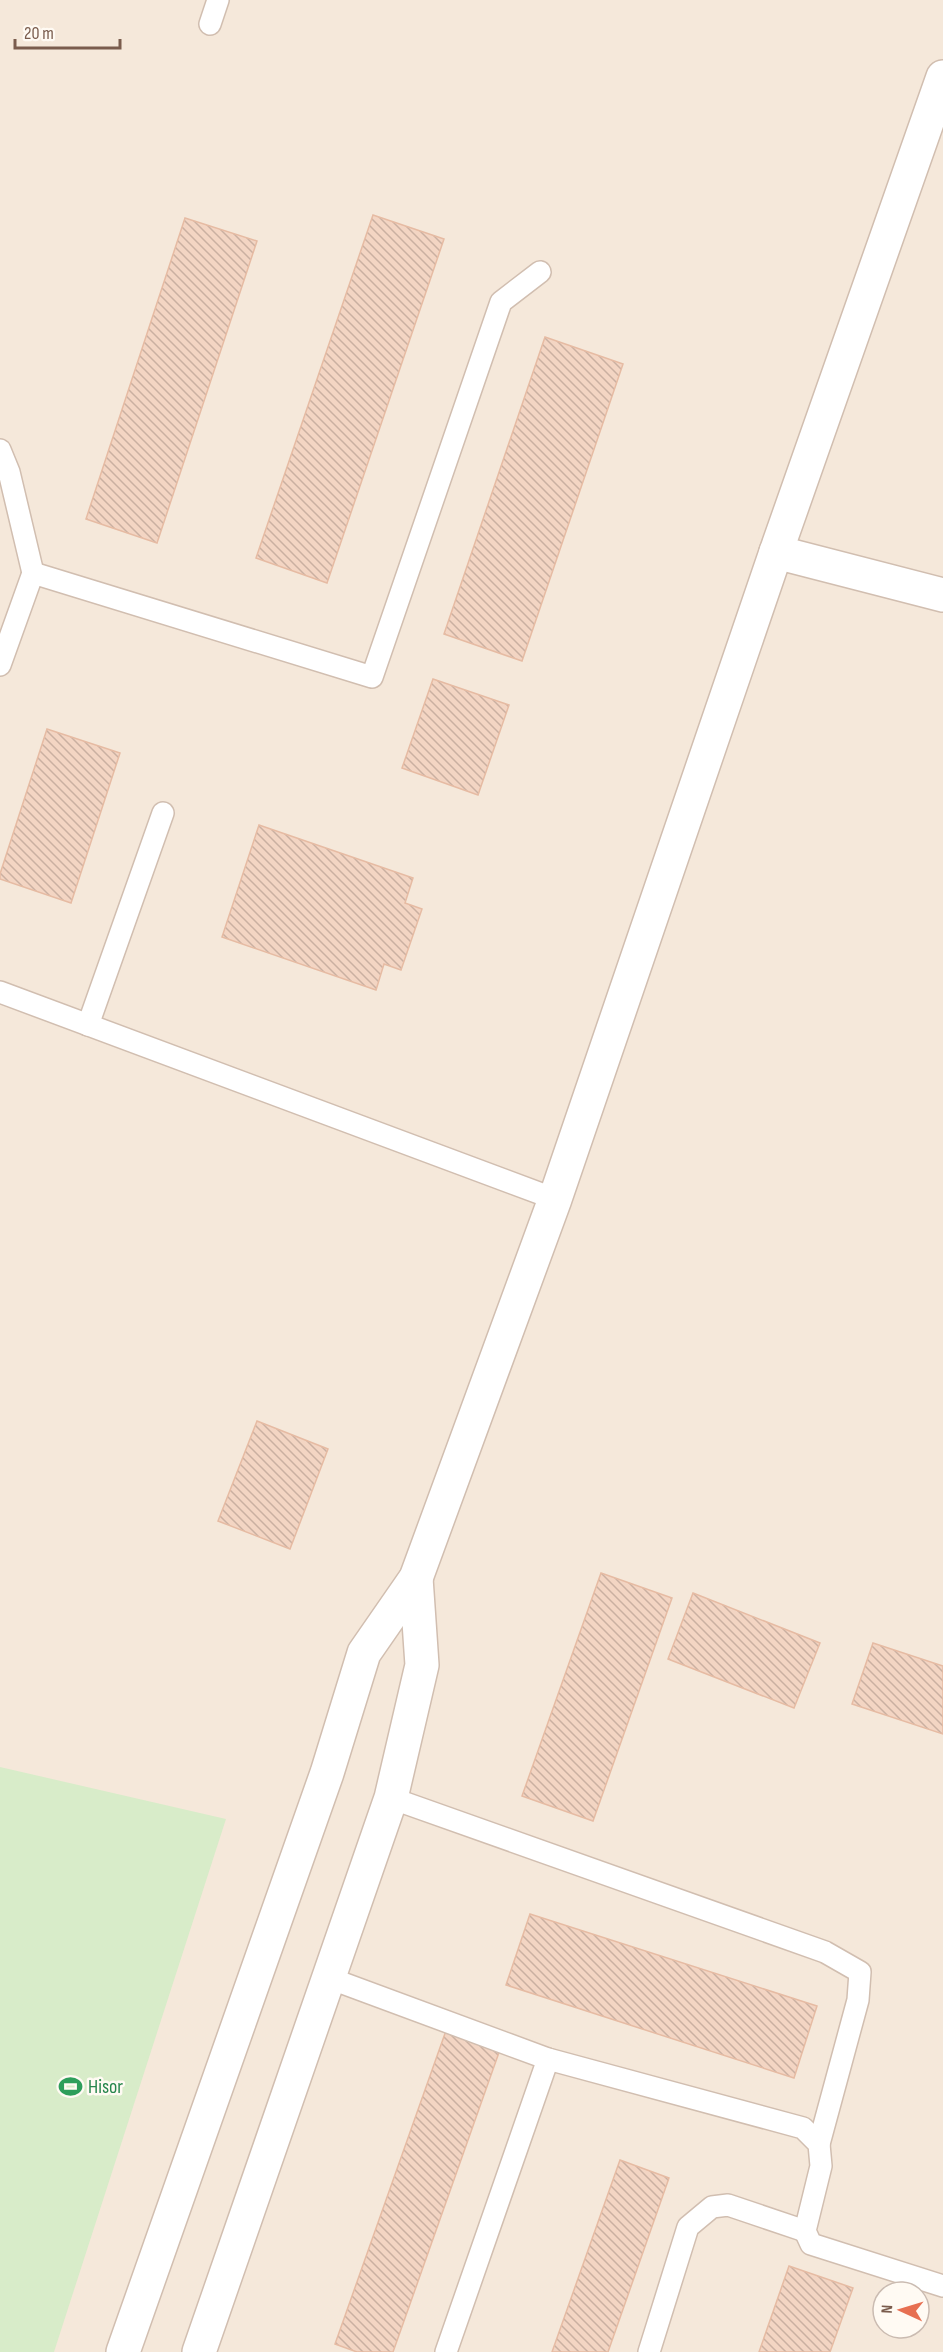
<svg xmlns="http://www.w3.org/2000/svg" width="943" height="2352" font-family="'Sofia Sans Condensed',sans-serif">
  <style>
    .residential { fill: #f5e8da; fill-rule: evenodd }
    .grass { fill: #d8ecc9 }
    .building { fill: url(#building-back-hatch); stroke: #e6bba3; stroke-width: 1.5 }
    .lines { fill: none; stroke-linecap: round; stroke-linejoin: round }
    .service-casing { stroke: #d1beb0; stroke-width: 24 }
    .minor-casing { stroke: #d1beb0; stroke-width: 36 }
    .service { stroke: #fff; stroke-width: 21 }
    .minor { stroke: #fff; stroke-width: 33 }
    .labels { text-anchor: middle; stroke-width: 5; stroke-linejoin: round; paint-order: stroke }
    .leisure-label { font-size: 20px; fill: #27864d; stroke: #fffaf3; text-anchor: start }
  </style>
  <defs>
    <pattern id="building-back-hatch" width="6" height="6" patternUnits="userSpaceOnUse" patternTransform="scale(1.5)"><rect width="6" height="6" fill="#f3d5c3"/><path d="M-1 5l2 2M0 0l6 6M5-1l2 2" fill="none" stroke="#cab0a1"/></pattern>
  </defs>
  <rect width="100%" height="100%" fill="#fdf6ec"/>
  <path class="residential" d="M0 0H943V2352H0ZM883 2292H919V2328H883Z"/>
  <path class="grass" d="M0 1767 226 1819 54 2352H0Z"/>
  <g class="building">
    <path d="M373 215 444 239 327 583 256 558Z"/>
    <path d="M185 218 257 241 157 543 86 519Z"/>
    <path d="M545 337 623 364 522 661 444 634Z"/>
    <path d="M433 679 509 705 478 795 402 768Z"/>
    <path d="M47 729 120 753 71 903 0 879V874Z"/>
    <path d="M259 825 413 878 405 903 422 909 401 970 384 964 376 990 222 937Z"/>
    <path d="M257 1421 328 1449 290 1549 218 1521Z"/>
    <path d="M601 1573 672 1598 593 1821 522 1796Z"/>
    <path d="M693 1593 820 1643 794 1708 668 1659Z"/>
    <path d="M873 1643 943 1666V1734L852 1704Z"/>
    <path d="M530 1914 817 2006 794 2078 506 1985Z"/>
    <path d="M448 2025 502 2044 393 2352H357L335 2344Z"/>
    <path d="M620 2160 669 2178 608 2352H552Z"/>
    <path d="M789 2266 853 2288 830 2352H759Z"/>
  </g>
  <g class="lines">
    <defs>
      <g id="service">
        <path d="M210 24 218 0"/>
        <path d="M0 450 9 472 33 573"/>
        <path d="M0 665 33 573 372 677 501 302 540 272"/>
        <path d="M0 992 555 1199"/>
        <path d="M88 1025 163 813"/>
        <path d="M391 1798 825 1952 860 1972 858 2000 819 2144"/>
        <path d="M329 1978 548 2059 803 2128 819 2144 821 2166 805 2231 811 2244 943 2286"/>
        <path d="M446 2352 548 2059"/>
        <path d="M649 2352 688 2227 712 2207 728 2205 805 2231"/>
      </g>
      <g id="minor">
        <path d="M776 552 943 595"/>
        <path d="M123 2352 327 1773 364 1653 416 1578 555 1199 776 552 943 77"/>
        <path d="M199 2352 391 1798 422 1665 416 1578"/>
      </g>
    </defs>
    <use href="#service" class="service-casing"/>
    <use href="#minor" class="minor-casing"/>
    <use href="#service" class="service"/>
    <use href="#minor" class="minor"/>
  </g>
  <defs>
    <symbol id="stadium-bare" viewBox="-9 -9 18 18"><path d="M0-5a6.5 5 0 1 0 0 10a6.5 5 0 1 0 0-10ZM-3.5-1.8h7v3.6h-7Z" fill="#2e9e5b" stroke="#fffaf3" stroke-width="2.5" paint-order="stroke"/></symbol>
  </defs>
  <g fill-rule="evenodd">
    <use href="#stadium-bare" x="54" y="2070" width="33" height="33"/>
  </g>
  <g class="labels">
    <g class="leisure-label">
      <text x="88" y="2093">Hisor</text>
    </g>
  </g>
  <g transform="translate(901 2310) rotate(274)"><circle r="28" fill="#fffaf3" stroke="#cabbb1" stroke-width="1.5"/>
  <path d="M0-4.5L10 22L0 15L-10 22Z" fill="#e76f51"/>
  <text y="-9" font-size="16" font-weight="bold" text-anchor="middle" fill="#7a5c4d">N</text>
  </g>
  <path d="M15 39v9h105v-9" fill="none" stroke="#7a5c4d" stroke-width="3"/>
  <text x="24" y="39" font-size="18" fill="#7a5c4d" stroke="#fffaf3" stroke-width="4.5" paint-order="stroke">20 m</text>
</svg>
